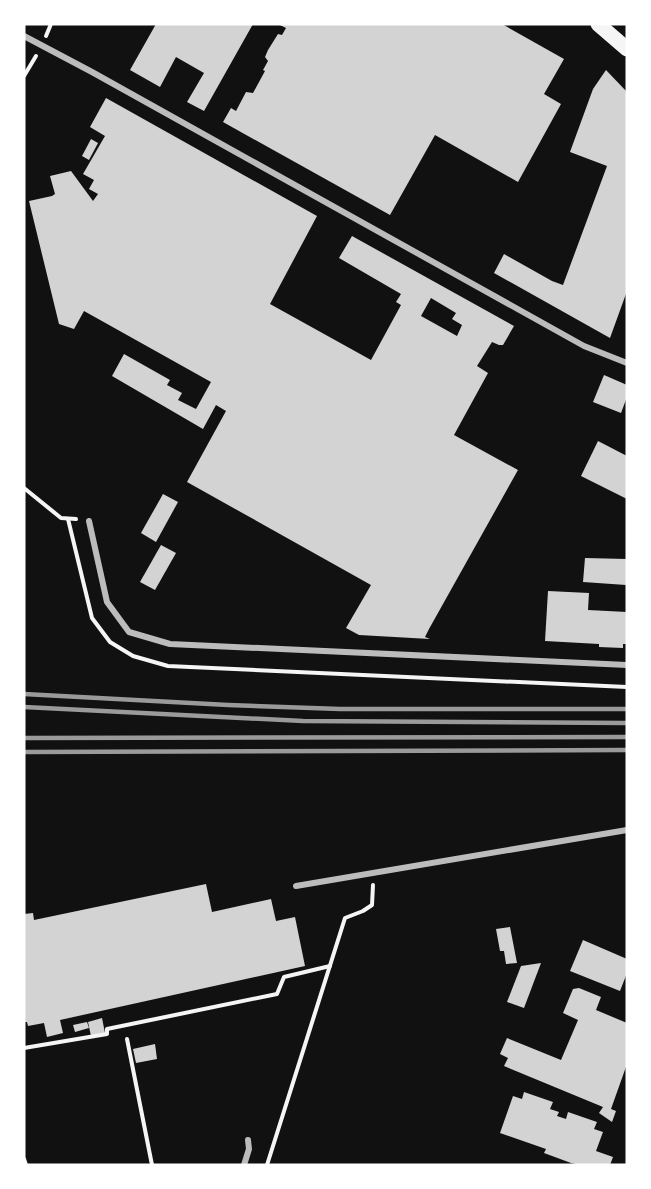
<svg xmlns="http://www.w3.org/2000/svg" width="651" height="1189" font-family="'Archivo Narrow',sans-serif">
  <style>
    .building { fill: #d3d3d3; fill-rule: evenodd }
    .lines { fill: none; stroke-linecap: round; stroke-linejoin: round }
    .path { stroke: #f5f5f5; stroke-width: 4 }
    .minor { stroke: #bcbcbc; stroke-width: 6 }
    .primary { stroke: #f5f5f5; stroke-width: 15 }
    .rail { stroke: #9a9a9a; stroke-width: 4.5 }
  </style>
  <rect width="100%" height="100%" fill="#111"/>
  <g class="building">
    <path d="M156 24H253L204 111 187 102 204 73 176 57 160 87 130 70Z"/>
    <path d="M278 24H502L564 59 544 94 561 104 518 182 435 135 390 215 223 122 231 108 236 111 246 92 253 93 265 71 263 70 268 61 265 57 268 50 278 34 282 35 286 28Z"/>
    <path d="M606 70 627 92V291L610 338 494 273 504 254 552 281 563 285 607 166 570 152 593 89Z"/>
    <path d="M106 98 317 216 270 304 371 360 401 305 396 302 401 294 339 258 352 236 514 326 503 345H499L492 342 477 366 488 373 454 435 518 470 429 629 425 637 430 639 359 635 346 628 371 585 187 482 226 411 216 405 203 429 112 376 124 354 170 380 167 385 182 393 178 400 196 409 211 382 84 311 74 329 59 324 29 201 52 196 55 194 50 176 71 171 93 201 98 194 89 189 94 180 83 174 105 136 90 127ZM431 298 456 313 452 319 462 325 457 336 421 316Z"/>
    <path d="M91 139 98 143 89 160 82 156Z"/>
    <path d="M604 375 627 385V397L621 413 593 402Z"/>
    <path d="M598 441 627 456V499L581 476Z"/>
    <path d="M163 494 178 502 156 542 141 533Z"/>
    <path d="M161 545 176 553 155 590 140 582Z"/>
    <path d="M585 558 627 559 626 585 583 582Z"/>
    <path d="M548 591 589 593 588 610 627 612V644H623V648L599 647V644L545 641Z"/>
    <path d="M206 884 212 912 271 899 276 921 295 917 305 966 60 1020 63 1033 47 1037 44 1023 28 1026 27 1022H24V914L33 913 34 920Z"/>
    <path d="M510 927 517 963 506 964 504 951H500L496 929Z"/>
    <path d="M583 940 627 959V973L620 991 570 971Z"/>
    <path d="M541 963 524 1008 507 1002 521 966Z"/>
    <path d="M579 988 601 997 596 1010 627 1023V1064L611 1109 616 1111 612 1122 599 1113 603 1107 504 1066 508 1058 500 1054 507 1038 561 1060 578 1020 563 1013 573 989Z"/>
    <path d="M102 1018 105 1033 91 1036 88 1022Z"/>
    <path d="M87 1022 89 1028 75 1032 73 1025Z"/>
    <path d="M155 1044 157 1059 136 1063 133 1049Z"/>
    <path d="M524 1092 553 1102 550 1109 559 1112 557 1116 566 1119 568 1112 597 1122 594 1129 603 1132 596 1151 613 1157 610 1165H580L571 1163 544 1153 546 1149 500 1133 513 1096 522 1099Z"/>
  </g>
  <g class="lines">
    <g class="path">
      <path d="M46 36 51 24"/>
      <path d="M24 76 36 56"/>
      <path d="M24 488 61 518 76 519"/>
      <path d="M68 519 92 618 110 642 133 656 168 666 627 687"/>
      <path d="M127 1039 152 1165"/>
      <path d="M24 1048 107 1034V1029L277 994 284 977 330 966"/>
      <path d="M24 1159 26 1165"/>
      <path d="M267 1165 345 918 363 911 372 905 373 885"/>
    </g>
    <g class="minor">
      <path d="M24 36 92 72 584 346 627 363"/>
      <path d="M89 521 107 602 129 632 170 644 627 665"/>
      <path d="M296 886 627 830"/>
      <path d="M244 1165 249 1149 248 1140"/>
    </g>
    <path class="primary" d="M598 24 627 49"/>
    <g class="rail">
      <path d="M24 694 228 705 340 709H627"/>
      <path d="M24 707 303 721 627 723"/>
      <path d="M24 738 627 737"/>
      <path d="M24 752 627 750"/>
    </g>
  </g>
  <rect width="651" height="1189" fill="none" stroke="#ffffff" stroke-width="51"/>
</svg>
